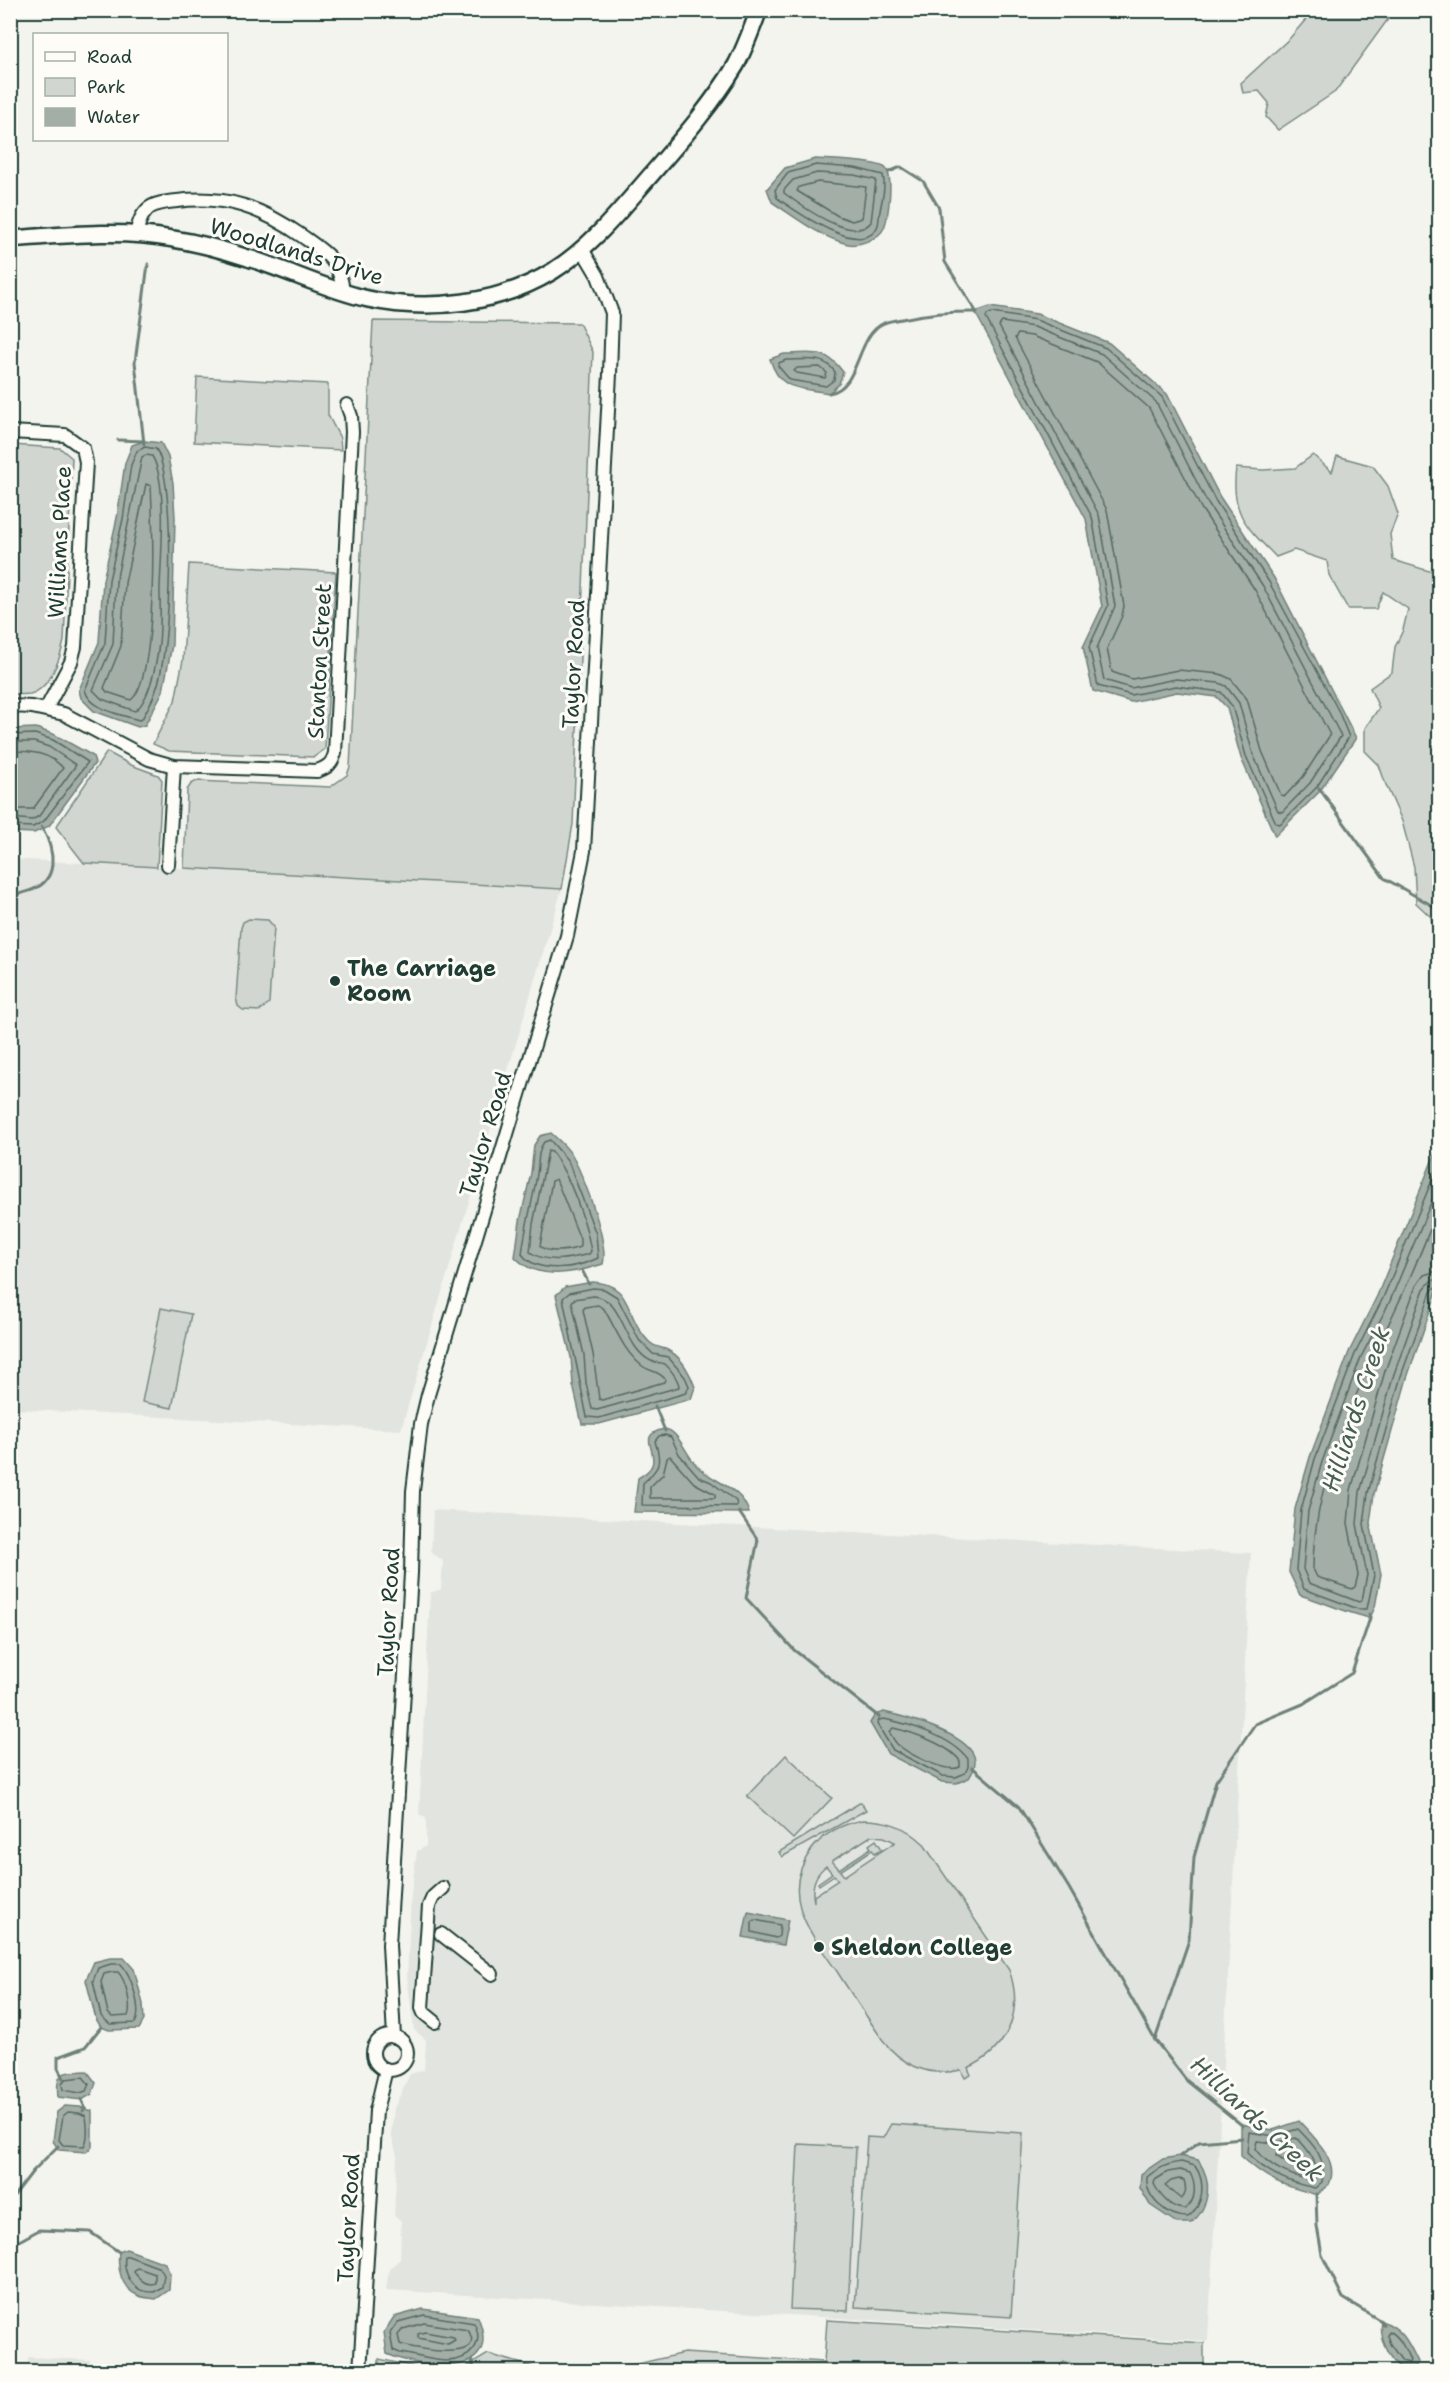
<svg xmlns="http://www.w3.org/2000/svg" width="1450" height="2382" font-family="'Shantell Sans',sans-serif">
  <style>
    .built { fill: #e2e5df }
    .green { fill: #d1d6d1; stroke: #788a82; stroke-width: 1.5; fill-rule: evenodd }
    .water { fill: #a3aea7; stroke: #6e8179; stroke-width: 1.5 }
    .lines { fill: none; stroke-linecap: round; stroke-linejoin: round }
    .shore { stroke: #546a62; stroke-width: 1.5 }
    .stream { stroke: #6e8179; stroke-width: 3 }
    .minor-casing { stroke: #1f3d34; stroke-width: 16 }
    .major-casing { stroke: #1f3d34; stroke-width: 20 }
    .minor { stroke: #fdfcf7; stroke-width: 12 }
    .major { stroke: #fdfcf7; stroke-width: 15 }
    .poi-dot { fill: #1f3d34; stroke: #fdfcf7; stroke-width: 2 }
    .labels { text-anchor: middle; stroke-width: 6; stroke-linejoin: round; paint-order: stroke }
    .street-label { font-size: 22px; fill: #1f3d34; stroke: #fdfcf7 }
    .poi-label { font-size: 22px; font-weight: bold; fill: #1f3d34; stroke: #fdfcf7; text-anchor: start }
    .water-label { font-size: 24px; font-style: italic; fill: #475f56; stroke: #fdfcf7 }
  </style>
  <rect width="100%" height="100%" fill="#f4f4ef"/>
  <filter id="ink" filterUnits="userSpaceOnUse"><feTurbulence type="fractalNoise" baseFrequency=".0167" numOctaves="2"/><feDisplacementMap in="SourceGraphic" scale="12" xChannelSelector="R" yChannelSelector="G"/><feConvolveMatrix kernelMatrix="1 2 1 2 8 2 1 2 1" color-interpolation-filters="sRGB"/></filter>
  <g filter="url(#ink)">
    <g class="built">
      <path d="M10 859 562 889 401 1430 11 1409Z"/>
      <path d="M433 1510 1251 1553 1208 2341 386 2290 388 2275 391 2267 400 2259 401 2221 394 2215 397 2156 391 2134 394 2108 410 2074 424 2070 426 2040 414 2030 407 1977 411 1893 417 1851 426 1846V1818L419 1814 430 1593 441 1589 443 1561 431 1552Z"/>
      <path d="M28 2357 90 2360V2371H27Z"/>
    </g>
    <g class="green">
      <path d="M1313 11H1394L1335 92 1278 130 1266 117 1269 103 1259 91 1243 93 1241 83 1290 38Z"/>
      <path d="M373 321 579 323 593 352 573 824 562 889 184 868 187 790 191 784 197 781 330 787 347 775 350 767Z"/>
      <path d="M197 377 328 384V415L340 438 341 450 194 442Z"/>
      <path d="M11 445 60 448 72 458 64 641C60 659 50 689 30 694 24 695 16 694 11 694Z"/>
      <path d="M1313 455 1332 472 1337 456 1373 466 1388 486 1398 514 1390 534 1393 560 1429 571 1439 568V975L1431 917 1416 903 1414 867 1402 821 1386 785 1379 765 1365 751V728L1379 708 1370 688 1392 672 1395 647 1403 630 1408 609 1383 592 1376 609H1348L1329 575 1327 561 1294 550 1276 557C1247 527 1230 514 1236 468L1263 470 1295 468Z"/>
      <path d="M189 564 336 572 325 749 314 757 169 751 153 744 175 701 183 660Z"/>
      <path d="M107 752 131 765 158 775 162 780 157 867 84 863 56 827Z"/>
      <path d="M249 919 268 920 274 927 269 1003 260 1011 243 1010 238 1006 236 998 241 928 243 922Z"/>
      <path d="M161 1308 191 1314 172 1408 142 1402Z"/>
      <path d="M786 1755 832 1798 793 1839 747 1796Z"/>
      <path d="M861 1802 866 1810 782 1857 779 1852Z"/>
      <path d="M863 1820C887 1820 905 1826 923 1843L1009 1970C1024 2011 1008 2050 968 2068L971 2075 965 2078 961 2070C929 2078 901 2065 882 2039 867 2017 852 1995 838 1973 812 1935 777 1895 812 1849 825 1832 842 1824 863 1820ZM871 1836 884 1837 895 1842 844 1876 840 1871 872 1850 875 1853 882 1849 876 1840 869 1845 871 1848 839 1869 832 1861ZM826 1866 832 1873 818 1883 819 1885 834 1875 838 1880 814 1896V1902C811 1887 814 1875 826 1866Z"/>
      <path d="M891 2124 1023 2133 1011 2317 855 2307 867 2137 883 2138Z"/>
      <path d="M798 2144 856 2147 848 2311 790 2309Z"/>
      <path d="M827 2320 1204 2343V2371H1107L1064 2362 1052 2372 608 2371 684 2353 824 2362Z"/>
      <path d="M488 2354 547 2371H460Z"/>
      <path d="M379 2359 420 2368 453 2371H379Z"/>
    </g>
    <g class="water">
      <path d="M815 159C832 160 869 160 884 167 895 173 888 218 884 228 879 239 859 246 848 244 821 238 795 217 772 202L767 189 785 168Z"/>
      <path d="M990 307 1037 314 1109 343 1167 394 1220 497 1274 578 1356 738 1320 791 1275 836 1241 758 1227 708 1217 697 1177 692 1131 702 1093 691 1083 647 1102 607 1086 519 975 312Z"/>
      <path d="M784 354C812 354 825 347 843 372L839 384 829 393C799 387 780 392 770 359Z"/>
      <path d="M144 441 161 443 168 457 173 483 175 518 172 645 163 691 145 725 138 727 94 711 81 698 79 690 99 642 103 580 117 518 125 463 132 445Z"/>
      <path d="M36 728 55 735 93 756 95 763 49 826 34 833 11 832V729Z"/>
      <path d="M551 1133C559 1140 568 1148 573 1157 584 1178 609 1242 603 1264 575 1273 538 1282 515 1257L520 1221 531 1173 534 1145 540 1136Z"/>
      <path d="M1439 1144V1285L1407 1378 1374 1494 1370 1523 1381 1574 1375 1607 1370 1618C1346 1613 1324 1602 1300 1595L1289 1572 1295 1509 1310 1457 1349 1352 1377 1296Z"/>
      <path d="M593 1282C631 1284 625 1312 644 1336 655 1351 661 1345 671 1352 682 1358 691 1375 695 1387L691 1399 599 1424H582L573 1385 571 1357 556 1295 565 1287Z"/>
      <path d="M664 1429C678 1429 686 1455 697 1466 714 1483 742 1487 749 1513L634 1512 638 1478C643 1475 650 1471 652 1465 658 1450 636 1435 664 1429Z"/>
      <path d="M884 1712C906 1717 965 1733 974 1756 977 1764 973 1772 969 1778L957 1783 942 1782 888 1754 870 1723 875 1715Z"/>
      <path d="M748 1912 788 1920 783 1945 743 1937Z"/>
      <path d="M110 1958H124L134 1969 143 2004 144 2020 139 2029 109 2030 101 2027 96 2019 86 1980 94 1962Z"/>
      <path d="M87 2071 96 2083 92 2094 82 2100 58 2097C55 2070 64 2072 87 2071Z"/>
      <path d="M65 2106 80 2107 92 2111V2147L86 2152 59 2150 53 2141 57 2112Z"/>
      <path d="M1299 2121C1313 2136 1342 2162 1328 2186 1325 2189 1320 2192 1317 2195 1282 2185 1268 2181 1241 2156V2124L1273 2130Z"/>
      <path d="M1180 2156 1198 2160C1213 2182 1210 2205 1192 2223H1177L1150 2205 1140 2188 1141 2174 1163 2159Z"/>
      <path d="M126 2249 165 2263 170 2274 169 2290 156 2299C151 2298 142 2298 137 2295 121 2288 117 2268 119 2252Z"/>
      <path d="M423 2309 478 2317C504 2381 422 2369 387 2354L384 2332 394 2317Z"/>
      <path d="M1381 2321C1402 2327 1409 2343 1418 2362L1412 2371C1408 2370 1401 2369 1398 2366 1387 2356 1378 2336 1381 2321Z"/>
    </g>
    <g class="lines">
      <g class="shore">
        <path d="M816 165 855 168 883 175C886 187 882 199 880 211 879 216 879 221 878 225 865 261 794 210 777 198L775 190 788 173Z"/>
        <path d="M817 173 854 175 876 180 871 222C854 245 800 205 784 193V190L793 180Z"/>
        <path d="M818 182 866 187 862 218 852 221 838 216 797 191 799 187Z"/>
        <path d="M992 313 1036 320 1106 348 1162 397 1215 500 1269 582 1338 710 1349 737 1316 788 1280 824 1276 823 1246 756 1232 706 1221 692 1176 686 1131 695 1098 686 1089 647 1108 606 1092 517 986 318 987 315Z"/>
        <path d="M1002 322 1034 327 1102 354 1156 402 1208 504 1263 586 1341 736 1310 783 1282 812 1278 811 1253 754 1239 703 1226 686 1219 683 1176 679 1131 688 1104 680 1097 648 1115 606 1099 515 999 326Z"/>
        <path d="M1018 334 1032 336 1097 362 1149 408 1201 508 1255 590 1330 735 1303 777 1285 796 1281 795 1262 751 1247 699 1231 679 1220 674 1178 670 1132 679 1112 672 1107 649 1122 616 1124 606 1107 510 1015 338Z"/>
        <path d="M786 360C805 360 824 355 835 372L834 380 826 386 790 380 778 366 779 363Z"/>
        <path d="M820 367 827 373 825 378 797 373 794 371 797 368Z"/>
        <path d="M145 447 156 449C177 482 171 652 156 690 153 700 147 709 142 719L139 720C122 715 90 710 85 690L105 643 109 580 123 519 131 465 137 451Z"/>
        <path d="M146 455 152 456C168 483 161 556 160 588 160 606 161 625 159 643 157 661 150 700 135 711L102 699 93 690 113 644 116 582 142 457Z"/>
        <path d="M146 484 151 486C153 524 158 678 131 700L107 692 104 688 121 646 125 583Z"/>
        <path d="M10 735 35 734 53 740 88 762 44 821 33 827 10 826"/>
        <path d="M10 742H34L49 747 76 765 39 816 32 820 10 818"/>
        <path d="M10 751C30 751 49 752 63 768L33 809H10"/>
        <path d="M550 1140 568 1161 596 1234 598 1258C578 1268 537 1275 522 1254 525 1227 533 1201 537 1174 539 1163 537 1151 544 1142Z"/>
        <path d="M548 1151 552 1152C570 1176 586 1221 591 1251L589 1254C570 1259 547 1264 530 1252L533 1224Z"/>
        <path d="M1440 1161 1383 1298 1355 1354 1315 1459 1301 1510 1296 1570 1304 1589 1358 1609H1367L1374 1575 1364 1524 1368 1493 1401 1376 1431 1292 1434 1288 1440 1287"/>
        <path d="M556 1179 580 1239V1247C569 1251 549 1254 540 1246L552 1181Z"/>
        <path d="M1440 1181 1390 1301 1361 1357 1322 1462 1308 1511 1303 1569 1309 1583 1359 1602 1362 1600 1367 1575 1357 1524 1360 1492 1394 1374 1424 1289 1431 1281 1440 1279"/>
        <path d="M1440 1205C1426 1239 1413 1273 1397 1306 1359 1387 1313 1478 1313 1569L1317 1577 1352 1589 1355 1587 1358 1575 1348 1523 1351 1490 1385 1371 1416 1286 1424 1275 1440 1270"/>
        <path d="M593 1288 604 1289 617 1297 639 1340 653 1354 668 1357 685 1377 689 1386 686 1393 599 1418 587 1417 563 1298 569 1293Z"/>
        <path d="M594 1296C624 1298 623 1348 651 1361 655 1363 661 1362 665 1364 671 1369 679 1381 679 1387L597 1410 592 1409 586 1383 584 1355 572 1302 574 1299Z"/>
        <path d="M598 1305 604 1309C616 1329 623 1350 641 1365 649 1372 658 1370 665 1379L664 1382 602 1400 599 1399 593 1354 583 1310 585 1307Z"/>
        <path d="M665 1435 671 1437 679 1454 699 1477 711 1482 736 1501 737 1506 642 1505 643 1483C660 1468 662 1463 655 1441L659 1436Z"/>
        <path d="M670 1456 694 1483 715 1494V1498H650V1487L663 1474 667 1458Z"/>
        <path d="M884 1719C910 1724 952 1737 968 1759V1767L965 1773 956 1777 943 1776 893 1750 877 1724 879 1720Z"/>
        <path d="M893 1728C912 1732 949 1745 960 1761V1767C947 1774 908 1754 897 1744 894 1741 892 1736 889 1732Z"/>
        <path d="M755 1920 780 1925 779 1936 776 1938 752 1932V1922Z"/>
        <path d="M111 1964H121C131 1974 143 2011 135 2023L110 2024 101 2016 93 1981 98 1968Z"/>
        <path d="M112 1972H118C126 1980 132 2006 128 2016L112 2017 108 2013 101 1982 104 1974Z"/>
        <path d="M83 2077 89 2084 86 2091 80 2093 63 2090 62 2084 65 2079Z"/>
        <path d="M68 2112 79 2113 86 2116C87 2125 89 2138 84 2146L63 2145 59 2140 63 2116Z"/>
        <path d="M1298 2129C1314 2145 1327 2158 1322 2182L1315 2188C1289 2183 1266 2173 1247 2153L1249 2132 1274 2136Z"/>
        <path d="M1296 2137C1307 2148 1321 2164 1314 2180 1291 2177 1270 2167 1255 2149L1257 2141 1275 2143Z"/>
        <path d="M1293 2148 1300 2154 1305 2164 1303 2167 1289 2164 1276 2156 1277 2152Z"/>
        <path d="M1181 2162 1195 2166C1206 2182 1204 2205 1188 2217 1168 2217 1145 2199 1147 2177 1158 2168 1167 2164 1181 2162Z"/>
        <path d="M1180 2170 1190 2173C1196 2184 1197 2201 1185 2209 1171 2209 1160 2196 1154 2184L1155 2180 1168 2172Z"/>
        <path d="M1179 2179 1184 2180C1186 2186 1187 2195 1181 2199L1165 2186 1171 2181Z"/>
        <path d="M128 2256 160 2268 164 2275 162 2287 154 2292C150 2292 143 2292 139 2289 129 2283 123 2269 125 2257Z"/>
        <path d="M138 2268 155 2274V2283C146 2287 139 2279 134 2272L135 2269Z"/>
        <path d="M424 2315 474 2323C485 2344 470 2360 448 2361 432 2361 415 2355 400 2353L393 2350 390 2333 398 2322Z"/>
        <path d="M424 2323 468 2330C489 2364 411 2348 400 2344L398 2335 403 2329Z"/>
        <path d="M1389 2331C1400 2336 1405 2349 1410 2360L1409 2363 1402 2361 1390 2344 1387 2335Z"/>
        <path d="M425 2332 453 2337 455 2340 448 2344 418 2338V2334Z"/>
      </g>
      <g class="stream">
        <path d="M889 172 901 167 923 181 939 208 945 262 977 313"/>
        <path d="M829 393C861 388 855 336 884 323 889 321 896 320 902 319 929 313 948 312 975 312"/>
        <path d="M118 440 144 441"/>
        <path d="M144 444 135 362 148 264"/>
        <path d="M1319 788 1384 878 1440 910"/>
        <path d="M10 895C17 895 23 893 29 891 60 881 55 851 42 827"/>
        <path d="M582 1270 589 1284"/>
        <path d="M655 1406 665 1431"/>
        <path d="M739 1512 758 1540 746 1598 794 1650 879 1717"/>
        <path d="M972 1767 1019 1807 1069 1888 1155 2040 1187 2081 1243 2126"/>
        <path d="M1155 2040 1189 1940 1194 1857 1216 1781 1255 1724 1303 1704 1352 1673 1370 1618 1369 1614"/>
        <path d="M63 2078 58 2068V2057L85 2047 101 2027"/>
        <path d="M81 2099 85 2108 83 2111"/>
        <path d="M1180 2156 1199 2142 1242 2138"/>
        <path d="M1316 2194 1317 2226 1322 2255 1343 2298 1381 2321 1383 2325"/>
        <path d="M10 2201 33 2171 58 2146"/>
        <path d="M10 2246 39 2230 90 2232 119 2252"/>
        <path d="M472 2361 475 2372"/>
      </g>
      <defs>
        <g id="minor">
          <path d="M136 235C138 226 140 217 147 210 153 203 168 202 177 201 227 195 262 208 302 236 326 253 340 260 343 292"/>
          <path d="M10 432 65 435 83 448 86 462 75 647 71 662 46 709"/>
          <path d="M10 706 32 707 64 714 149 759 174 766 317 771C328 767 332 764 335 753L352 432 351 416 347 405"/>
          <path d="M168 865 174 766"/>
          <path d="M441 1934 492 1974"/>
          <path d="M435 2022 424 2013 422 2008 429 1906 433 1897 443 1888"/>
          <circle cx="390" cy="2053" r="17"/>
          <path d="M394 2037 389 1945 411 1573 413 1491 421 1424 428 1395 567 936 584 851 610 374 612 313 598 276 582 249"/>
          <path d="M360 2372 376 2111 386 2069"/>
        </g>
        <path id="major" d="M10 239C65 235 120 229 173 239 199 243 224 250 248 258 288 270 327 290 368 299 428 312 500 304 553 271 586 250 613 219 638 190 672 150 709 110 736 65 745 48 752 28 759 10"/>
      </defs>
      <use href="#minor" class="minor-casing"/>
      <use href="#major" class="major-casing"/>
      <use href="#minor" class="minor"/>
      <use href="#major" class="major"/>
    </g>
  </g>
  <g class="poi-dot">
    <circle cx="335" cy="981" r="6"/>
    <circle cx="819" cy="1947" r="6"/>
  </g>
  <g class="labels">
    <g class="street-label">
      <text transform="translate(297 251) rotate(17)" y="8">Woodlands Drive</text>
      <text transform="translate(59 542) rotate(-87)" y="8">Williams Place</text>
      <text transform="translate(319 661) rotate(-87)" y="8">Stanton Street</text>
      <text transform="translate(573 664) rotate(-87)" y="8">Taylor Road</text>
      <text transform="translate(485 1134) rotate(-73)" y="8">Taylor Road</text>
      <text transform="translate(388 1612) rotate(-87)" y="8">Taylor Road</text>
      <text transform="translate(348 2218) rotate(-87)" y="8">Taylor Road</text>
    </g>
    <g class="poi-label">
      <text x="347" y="976">The Carriage<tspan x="347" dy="25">Room</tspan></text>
      <text x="831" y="1955">Sheldon College</text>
    </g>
    <g class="water-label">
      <text transform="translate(1356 1409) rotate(-72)" y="8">Hilliards Creek</text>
      <text transform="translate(1257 2119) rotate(43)" y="8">Hilliards Creek</text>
    </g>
  </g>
  <rect width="1450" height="2382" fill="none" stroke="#fdfcf7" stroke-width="36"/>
  <rect x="18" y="18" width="1414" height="2346" fill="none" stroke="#1f3d34" stroke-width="2" filter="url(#ink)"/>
  <rect x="33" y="33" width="195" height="108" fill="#fdfcf7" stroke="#a4b0a9" stroke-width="1.5"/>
  <rect x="45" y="52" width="30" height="9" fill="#fdfcf7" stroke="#a4b0a9" stroke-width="1.5"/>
  <text x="87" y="63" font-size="18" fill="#1f3d34">Road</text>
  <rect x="45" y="78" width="30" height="18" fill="#d1d6d1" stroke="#a4b0a9" stroke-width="1.5"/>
  <text x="87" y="93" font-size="18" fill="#1f3d34">Park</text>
  <rect x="45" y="108" width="30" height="18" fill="#a3aea7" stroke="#a4b0a9" stroke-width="1.5"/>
  <text x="87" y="123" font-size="18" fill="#1f3d34">Water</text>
</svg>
